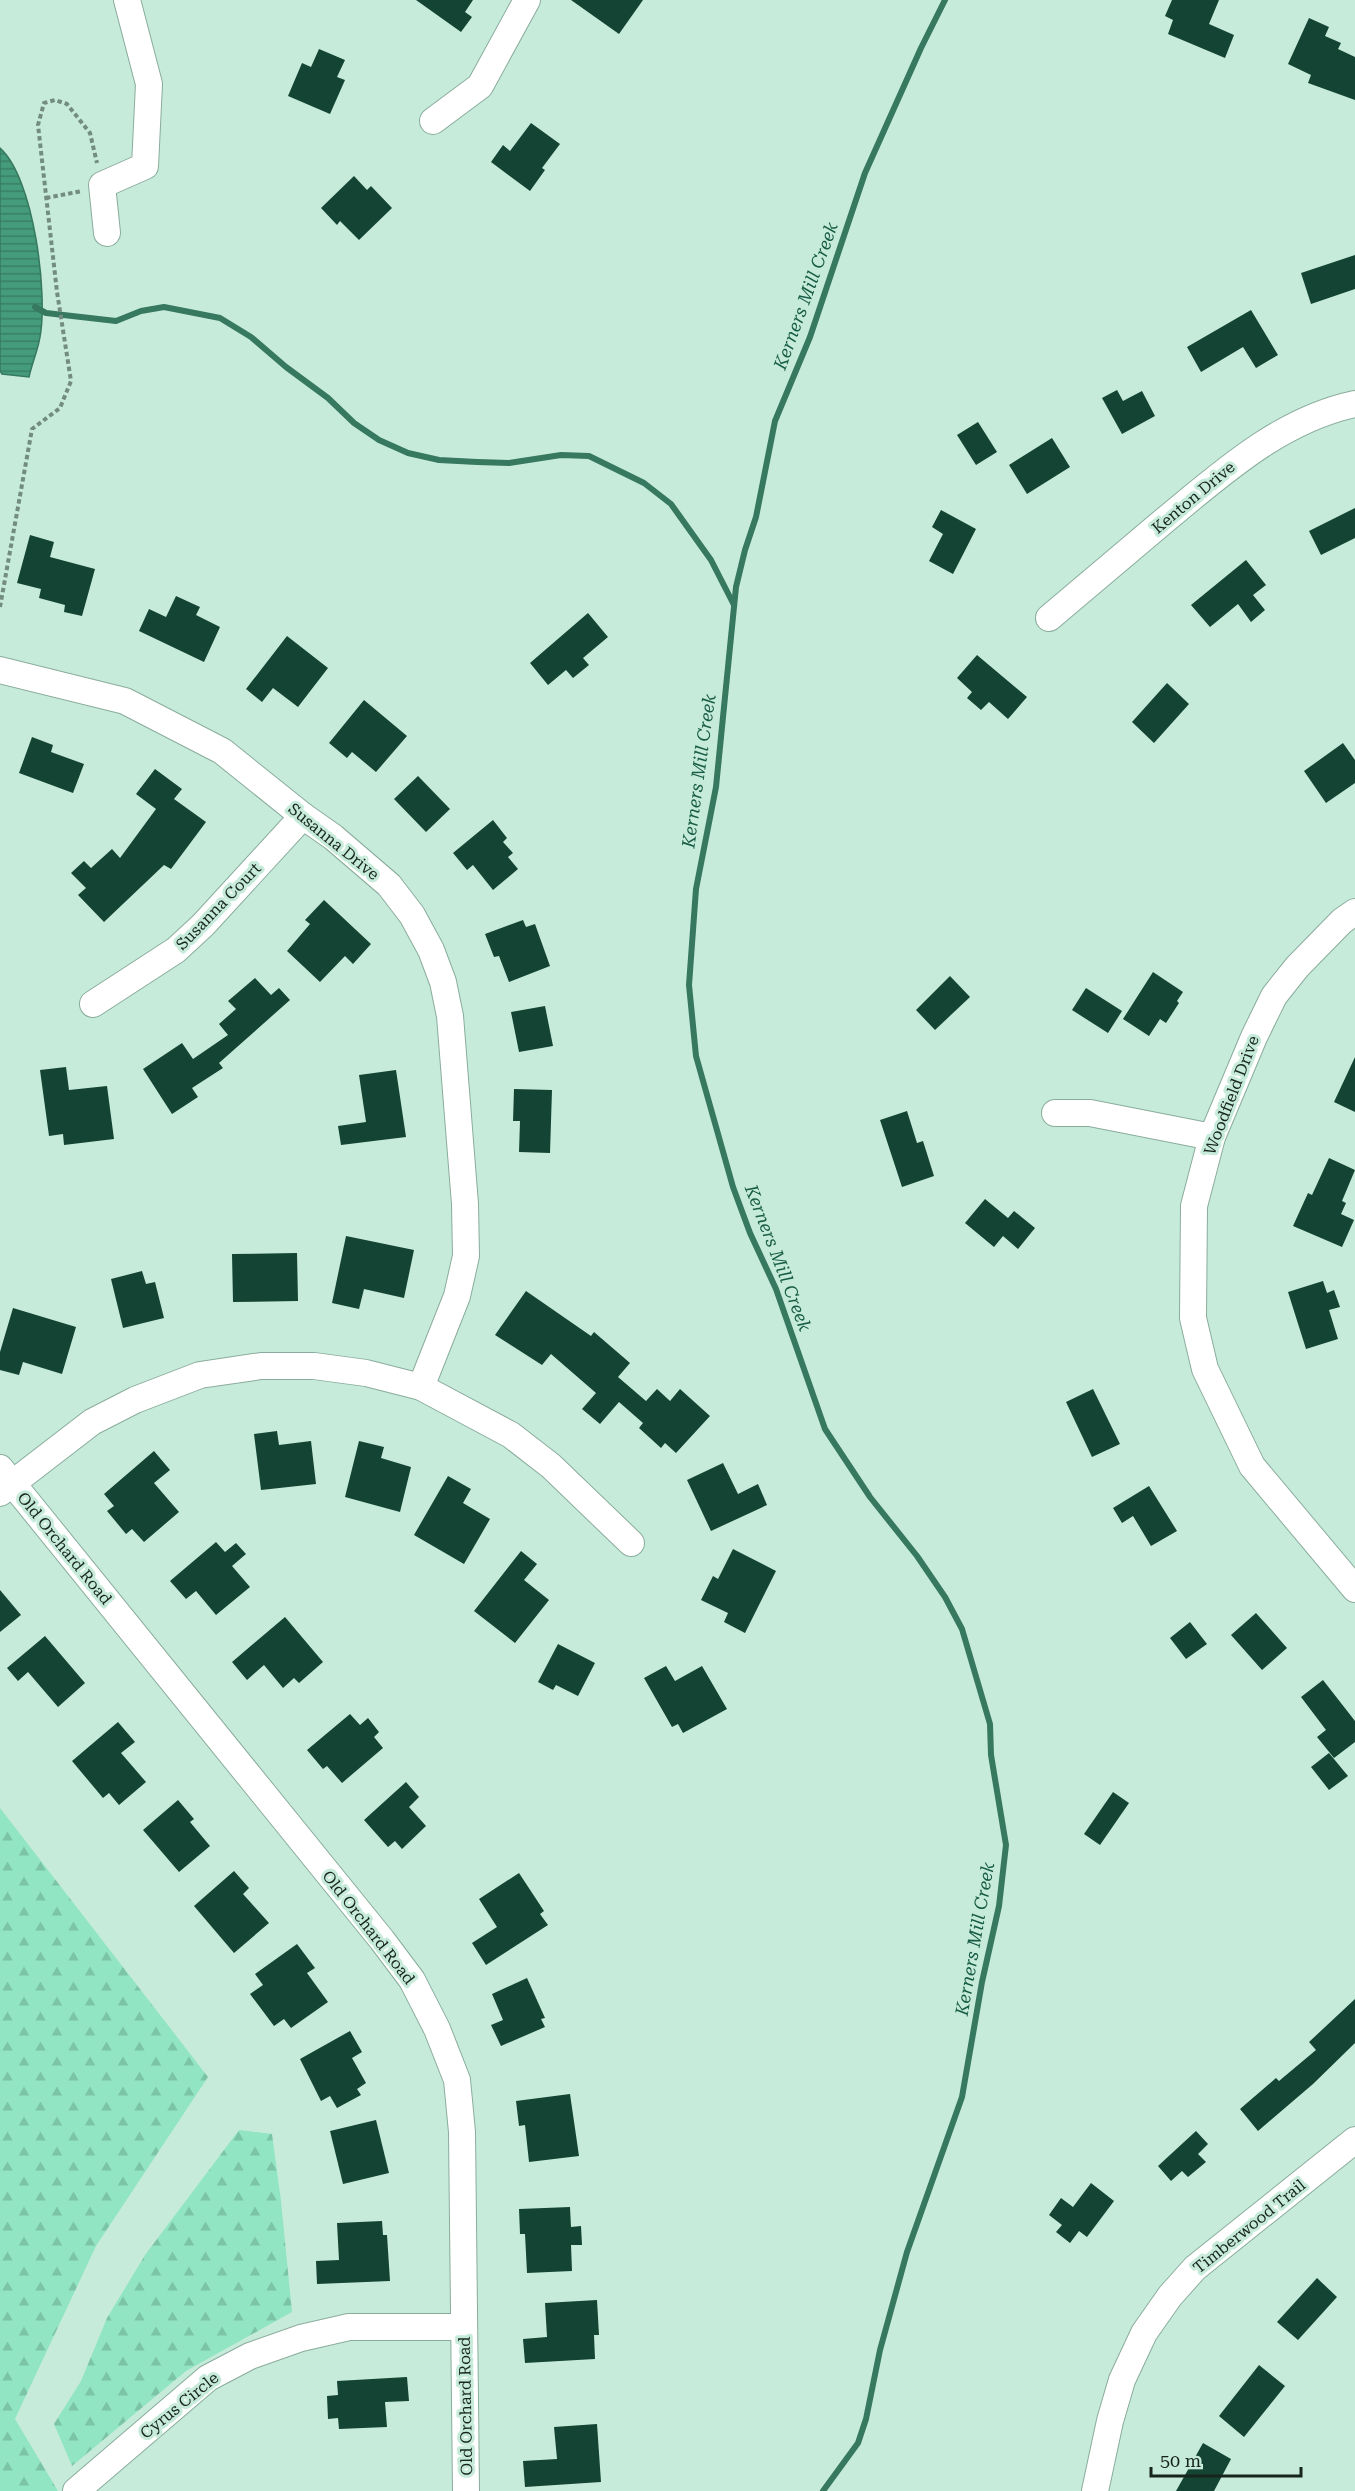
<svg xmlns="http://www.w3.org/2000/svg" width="1355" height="2491" font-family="'Roboto Serif',serif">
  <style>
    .forest { fill: url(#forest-firs) }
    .water { fill: url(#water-rules); stroke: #367860; stroke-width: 1.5 }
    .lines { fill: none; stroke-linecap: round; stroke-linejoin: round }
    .stream { stroke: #367860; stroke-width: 6 }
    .building { fill: #144433 }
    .minor-casing { stroke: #8aac9d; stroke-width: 28 }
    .path { stroke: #738c81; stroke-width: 4; stroke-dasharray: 4.5 3; stroke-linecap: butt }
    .minor { stroke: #fff; stroke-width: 26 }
    .labels { text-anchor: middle; stroke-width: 6; stroke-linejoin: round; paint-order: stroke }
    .street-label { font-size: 16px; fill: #17251f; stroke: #c7ebdb }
    .water-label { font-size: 18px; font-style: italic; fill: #175c45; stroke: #c7ebdb }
  </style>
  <defs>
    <pattern id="forest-firs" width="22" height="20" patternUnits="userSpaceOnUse" patternTransform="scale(1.5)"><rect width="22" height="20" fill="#91e5c3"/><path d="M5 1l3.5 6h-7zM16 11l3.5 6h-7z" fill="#7cc4a7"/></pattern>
    <pattern id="water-rules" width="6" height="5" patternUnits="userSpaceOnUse" patternTransform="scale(1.5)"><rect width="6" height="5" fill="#449c7c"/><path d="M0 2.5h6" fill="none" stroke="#387f65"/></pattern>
  </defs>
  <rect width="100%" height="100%" fill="#c7ebdb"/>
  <g class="forest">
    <path d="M0 1808 208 2077 96 2246 15 2419 58 2491H0Z"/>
    <path d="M239 2130 272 2134 281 2201 292 2312 186 2371 72 2466 54 2424 81 2381 107 2318 145 2255Z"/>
  </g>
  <path class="water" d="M0 148C34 178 48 294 40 337 38 350 32 363 29 377L2 374 0 371Z"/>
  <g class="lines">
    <g class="stream">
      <path d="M35 307 46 313 116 321 141 311 164 307 220 318 251 337 286 367 328 398 354 423 379 440 408 453 439 460 477 462 509 463 561 455 589 456 644 483 671 504 711 560 734 605"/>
      <path d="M823 2491 858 2443 866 2419 880 2350 907 2252 962 2097 982 1982 999 1906 1006 1845 991 1755 990 1724 962 1629 945 1597 917 1556 870 1497 825 1429 776 1289 750 1233 733 1187 696 1056 689 985 696 889 716 787 736 587 745 550 756 517 775 421 810 337 865 173 921 48 945 0"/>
    </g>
  </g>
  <g class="building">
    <path d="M416 0H473L465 12 472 17 461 32Z"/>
    <path d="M571 0H643L619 34Z"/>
    <path d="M1172 0H1219L1209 24 1234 35 1225 58 1168 34 1173 20 1165 16Z"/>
    <path d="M1309 18 1329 27 1325 36 1341 43 1338 49 1355 57V100L1308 83 1311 75 1288 64Z"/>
    <path d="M319 49 345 60 337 77 345 80 330 114 288 96 302 63 311 67Z"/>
    <path d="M531 123 560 144 542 168 545 170 530 191 491 162 503 145 510 151Z"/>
    <path d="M354 176 367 190 371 186 392 208 359 240 340 221 337 225 321 208Z"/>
    <path d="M1355 255V289L1311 304 1301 273Z"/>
    <path d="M1251 310 1278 355 1256 368 1243 347 1201 372 1187 347Z"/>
    <path d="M1117 390 1123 401 1142 391 1155 416 1122 434 1102 398Z"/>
    <path d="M978 422 997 452 976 465 957 435Z"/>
    <path d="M1052 438 1070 467 1027 494 1009 465Z"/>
    <path d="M1355 508V538L1321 555 1309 531Z"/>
    <path d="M941 510 976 529 953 574 929 561 943 534 932 527Z"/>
    <path d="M30 535 54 542 50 557 95 569 82 616 64 612 65 605 39 598 41 589 17 583Z"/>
    <path d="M1246 560 1266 585 1253 595 1265 610 1251 622 1238 604 1210 627 1191 605Z"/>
    <path d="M176 596 200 607 196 615 220 627 204 662 139 631 149 609 166 617Z"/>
    <path d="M588 613 608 637 583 658 589 665 573 678 566 670 548 685 530 663Z"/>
    <path d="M287 636 328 668 298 707 273 688 262 702 246 689Z"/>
    <path d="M977 655 1027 697 1008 719 989 702 981 710 967 698 972 692 957 678Z"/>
    <path d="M1167 683 1189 704 1154 743 1132 722Z"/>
    <path d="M364 700 407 736 376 772 352 752 347 758 329 743Z"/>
    <path d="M32 737 53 745 51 752 84 764 73 793 19 773Z"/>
    <path d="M1343 743 1355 760V783L1326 803 1304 771Z"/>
    <path d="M155 769 182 789 174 799 206 822 171 869 164 865 104 922 78 895 86 888 71 873 84 861 91 868 112 849 120 858 156 809 136 794Z"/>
    <path d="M418 776 450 809 426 832 394 799Z"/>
    <path d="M493 820 507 838 503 842 513 853 508 857 518 869 493 890 473 865 467 870 453 853Z"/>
    <path d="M324 900 371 944 353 964 345 956 320 982 287 951 310 924 305 920Z"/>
    <path d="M523 920 526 927 535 924 550 966 509 982 499 956 494 957 485 934Z"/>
    <path d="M1153 972 1183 992 1177 1001 1179 1003 1166 1023 1160 1019 1149 1036 1123 1019Z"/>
    <path d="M950 976 970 997 935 1030 916 1010Z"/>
    <path d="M255 978 271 995 279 988 290 1000 219 1063 223 1068 192 1088 198 1097 172 1114 143 1069 182 1043 193 1059 228 1035 219 1024 236 1009 228 1001Z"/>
    <path d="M1086 988 1122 1011 1108 1033 1072 1010Z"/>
    <path d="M545 1006 553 1046 519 1052 511 1012Z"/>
    <path d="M1355 1057V1112L1334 1102Z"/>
    <path d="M66 1067 69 1090 107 1086 114 1139 64 1145 63 1134 49 1136 40 1070Z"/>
    <path d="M396 1070 406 1137 341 1145 338 1126 366 1122 359 1075Z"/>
    <path d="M514 1089 552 1090 550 1153 519 1152 520 1121H513Z"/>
    <path d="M907 1111 917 1143 923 1141 934 1176 902 1187 880 1120Z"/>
    <path d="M1329 1158 1355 1170 1342 1201 1346 1203 1341 1214 1354 1220 1342 1247 1293 1226 1308 1193 1312 1195Z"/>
    <path d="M985 1199 1008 1218 1014 1211 1035 1228 1018 1249 1003 1236 994 1247 965 1223Z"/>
    <path d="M346 1236 414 1250 404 1298 364 1289 359 1309 332 1303Z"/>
    <path d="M297 1253 298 1301 233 1302 232 1254Z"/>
    <path d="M142 1271 146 1284 155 1282 164 1318 123 1328 111 1279Z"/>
    <path d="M1323 1281 1327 1293 1334 1290 1340 1307 1329 1310 1338 1339 1306 1349 1288 1292Z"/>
    <path d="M526 1291 591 1336 594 1332 630 1363 618 1377 646 1401 657 1389 670 1401 680 1389 710 1416 676 1453 665 1443 661 1448 639 1428 643 1423 619 1402 600 1424 582 1409 596 1393 551 1354 542 1365 495 1335Z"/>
    <path d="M13 1308 76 1327 62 1374 23 1362 19 1375 0 1370V1352Z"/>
    <path d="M1093 1389 1120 1444 1092 1457 1066 1402Z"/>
    <path d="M277 1431 279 1445 311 1441 316 1484 261 1490 254 1434Z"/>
    <path d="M359 1441 384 1447 381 1458 411 1467 400 1512 345 1497Z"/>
    <path d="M154 1451 170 1470 154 1483 179 1512 144 1542 132 1529 126 1534 107 1511 114 1506 104 1494Z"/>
    <path d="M723 1463 738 1494 758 1484 767 1505 711 1531 687 1480Z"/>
    <path d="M448 1476 471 1489 463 1503 490 1519 464 1564 414 1535Z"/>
    <path d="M1149 1486 1177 1531 1151 1546 1133 1516 1122 1523 1113 1508Z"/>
    <path d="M216 1542 225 1552 236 1543 246 1554 232 1566 250 1587 216 1615 196 1591 186 1599 170 1581Z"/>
    <path d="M733 1549 776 1571 745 1633 724 1622 728 1613 701 1600 713 1576 718 1579Z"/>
    <path d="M521 1551 537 1564 524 1580 549 1600 515 1643 474 1611Z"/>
    <path d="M0 1590 21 1615 0 1632Z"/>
    <path d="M1256 1613 1287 1648 1262 1670 1231 1635Z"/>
    <path d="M285 1617 323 1662 299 1683 294 1678 283 1688 264 1665 247 1680 232 1662Z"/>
    <path d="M1190 1622 1207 1644 1186 1659 1170 1638Z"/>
    <path d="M45 1636 85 1683 58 1707 28 1672 18 1681 7 1668Z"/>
    <path d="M558 1644 595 1663 578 1696 556 1685 553 1690 538 1682Z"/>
    <path d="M666 1666 675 1681 702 1666 727 1709 683 1733 678 1724 672 1727 644 1678Z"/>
    <path d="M1323 1680 1355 1721V1742L1334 1758 1317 1737 1326 1730 1301 1697Z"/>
    <path d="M350 1714 360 1725 368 1718 379 1732 374 1737 383 1748 342 1783 327 1766 323 1769 307 1750Z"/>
    <path d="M118 1722 135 1742 121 1753 146 1782 119 1805 109 1793 103 1798 72 1761Z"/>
    <path d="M1329 1753 1348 1776 1329 1790 1311 1767Z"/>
    <path d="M406 1782 419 1797 409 1807 426 1826 402 1849 395 1841 388 1847 364 1820Z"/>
    <path d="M1113 1792 1129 1803 1100 1845 1084 1834Z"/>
    <path d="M178 1800 194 1819 190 1822 210 1846 179 1872 143 1830Z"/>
    <path d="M234 1871 249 1888 243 1894 269 1923 234 1953 194 1906Z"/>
    <path d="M519 1873 544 1911 540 1914 548 1925 486 1965 472 1943 497 1927 479 1899Z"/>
    <path d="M297 1944 315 1968 307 1973 328 2002 291 2028 284 2019 274 2026 250 1994 263 1985 255 1974Z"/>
    <path d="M527 1978 545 2018 541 2019 545 2027 501 2046 491 2025 503 2020 492 1994Z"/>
    <path d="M1355 1999V2043L1313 2084 1258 2131 1240 2109 1276 2078 1279 2081 1316 2050 1309 2042Z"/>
    <path d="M350 2031 362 2052 352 2058 366 2083 357 2089 361 2095 337 2108 330 2096 321 2101 300 2059Z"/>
    <path d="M570 2094 579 2156 529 2162 525 2125 519 2126 516 2101Z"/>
    <path d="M376 2120 389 2173 343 2184 330 2131Z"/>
    <path d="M1196 2131 1208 2144 1198 2154 1206 2162 1188 2177 1182 2171 1171 2181 1158 2166Z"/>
    <path d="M1091 2183 1114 2201 1087 2237 1079 2231 1070 2243 1056 2232 1062 2225 1049 2215 1061 2198 1073 2207Z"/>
    <path d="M570 2207 571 2227 581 2226 582 2245H571L572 2271 527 2273 525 2234H520L519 2209Z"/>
    <path d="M382 2221 383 2235H387L390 2281 317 2284 316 2261 339 2260 337 2223Z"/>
    <path d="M1317 2278 1337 2297 1298 2340 1277 2322Z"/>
    <path d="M597 2300 599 2335H594L595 2359 525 2363 523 2339 547 2337 545 2303Z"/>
    <path d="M1259 2365 1285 2386 1244 2437 1219 2416Z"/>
    <path d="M407 2377 409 2401 385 2402 387 2427 339 2429 338 2418 328 2419 327 2396 338 2395 337 2381Z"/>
    <path d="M597 2424 601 2482 525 2487 523 2461 557 2459 554 2427Z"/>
    <path d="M1203 2443 1231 2459 1214 2491H1176Z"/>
  </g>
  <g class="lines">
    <defs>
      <g id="minor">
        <path d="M433 121 480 86 527 0"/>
        <path d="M107 233 102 185 145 166 149 84 127 0"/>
        <path d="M1049 618C1088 585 1126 553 1165 520 1222 473 1280 420 1355 404"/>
        <path d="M0 670 125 701 222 751 303 816 333 837 389 885 412 915 431 950 443 982 450 1016 465 1204 466 1256 457 1296 421 1387"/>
        <path d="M1355 912 1342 921 1297 967 1274 996 1254 1037 1212 1137 1194 1206 1193 1318 1205 1369 1252 1466 1355 1589"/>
        <path d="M93 1004 176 950 203 925 303 816"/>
        <path d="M1055 1113H1090L1212 1137"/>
        <path d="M0 1468 382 1940 412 1980 437 2029 457 2080 462 2132 466 2491"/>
        <path d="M0 1493 92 1422 135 1400 200 1375 261 1366H314L366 1373 421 1387 511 1435 551 1466 631 1543"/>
        <path d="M76 2491 208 2378 250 2356 301 2338 349 2327H464"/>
        <path d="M1095 2491 1110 2421 1122 2380 1144 2333 1170 2296 1195 2268 1355 2140"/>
      </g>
    </defs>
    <use href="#minor" class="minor-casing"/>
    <g class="path">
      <path d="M46 198 82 191"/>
      <path d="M0 607 32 429 60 408 71 381 57 292 38 125 44 103 55 100 67 104 90 133 97 163"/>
    </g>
    <use href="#minor" class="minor"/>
  </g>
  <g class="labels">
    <g class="street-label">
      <text transform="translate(1193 497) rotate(-40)" y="6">Kenton Drive</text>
      <text transform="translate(334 841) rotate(39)" y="6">Susanna Drive</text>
      <text transform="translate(218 906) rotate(-46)" y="6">Susanna Court</text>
      <text transform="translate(1231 1095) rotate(-69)" y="6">Woodfield Drive</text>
      <text transform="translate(65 1548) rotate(51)" y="6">Old Orchard Road</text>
      <text transform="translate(369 1927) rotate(52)" y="6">Old Orchard Road</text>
      <text transform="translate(1249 2226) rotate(-39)" y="6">Timberwood Trail</text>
      <text transform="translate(179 2405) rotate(-39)" y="6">Cyrus Circle</text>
      <text transform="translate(465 2406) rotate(-91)" y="6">Old Orchard Road</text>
    </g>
    <g class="water-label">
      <text transform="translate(806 296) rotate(-70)" y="6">Kerners Mill Creek</text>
      <text transform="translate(699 771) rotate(-82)" y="6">Kerners Mill Creek</text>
      <text transform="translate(778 1258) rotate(69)" y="6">Kerners Mill Creek</text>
      <text transform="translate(975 1939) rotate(-80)" y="6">Kerners Mill Creek</text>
    </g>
  </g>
  <path d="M1151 2467v9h150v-9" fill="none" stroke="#17251f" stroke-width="3"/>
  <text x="1160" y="2467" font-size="18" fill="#17251f" stroke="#c7ebdb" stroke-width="4.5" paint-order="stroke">50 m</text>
</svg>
